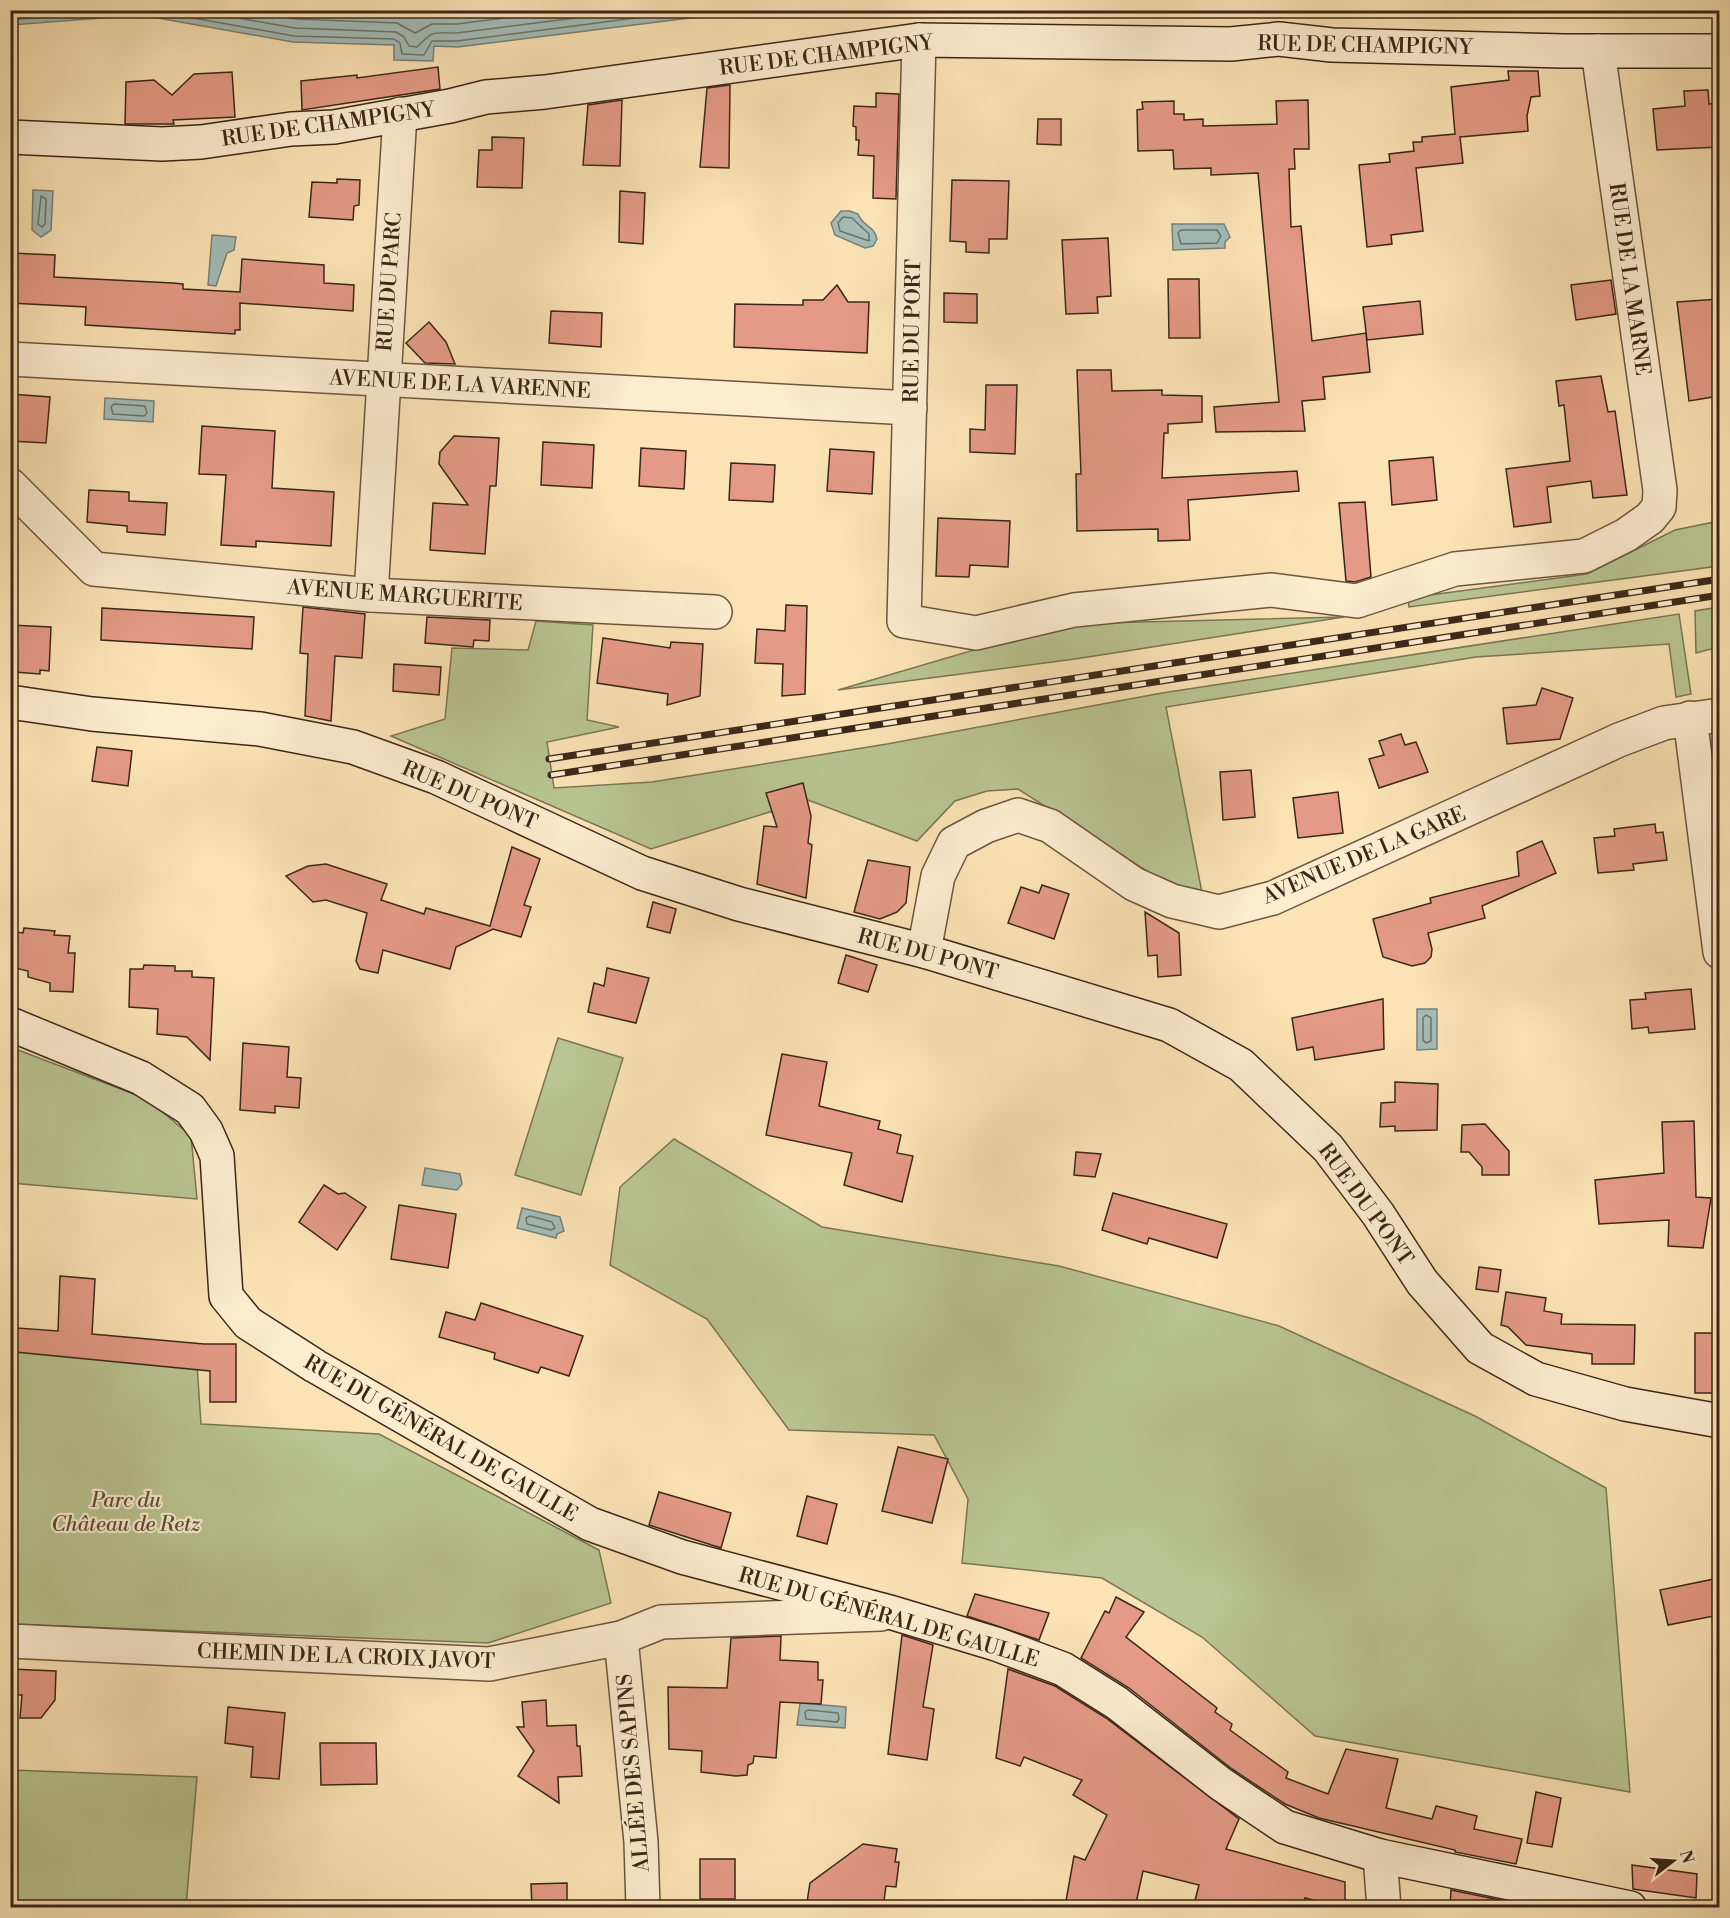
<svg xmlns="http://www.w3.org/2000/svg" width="1730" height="1918" font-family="'Libre Bodoni',serif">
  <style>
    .green { fill: #b9c592; stroke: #7a7656; stroke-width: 1.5 }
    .water { fill: #a2bcb7; stroke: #798078; stroke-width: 1.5 }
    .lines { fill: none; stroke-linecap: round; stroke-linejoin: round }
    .shore { stroke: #6e7268; stroke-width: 1.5 }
    .building { fill: #e49a86; stroke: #3b2719; stroke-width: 1.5 }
    .street-casing { stroke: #6b5640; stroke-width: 36 }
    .secondary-casing { stroke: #3b2719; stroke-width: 36 }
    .street { stroke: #fcedcf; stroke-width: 33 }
    .secondary { stroke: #fcedcf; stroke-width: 33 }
    .rail-casing { stroke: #3b2719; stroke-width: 7 }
    .rail { stroke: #fcedcf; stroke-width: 4.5; stroke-dasharray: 14; stroke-linecap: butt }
    .labels { text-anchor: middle; stroke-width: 4.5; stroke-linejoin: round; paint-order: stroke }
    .street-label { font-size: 21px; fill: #3b2719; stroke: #fcedcf }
    .park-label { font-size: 21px; font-style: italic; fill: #5a4e37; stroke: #fcedcf }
  </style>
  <rect width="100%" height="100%" fill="#fbe3b5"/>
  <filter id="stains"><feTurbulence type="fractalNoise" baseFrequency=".00333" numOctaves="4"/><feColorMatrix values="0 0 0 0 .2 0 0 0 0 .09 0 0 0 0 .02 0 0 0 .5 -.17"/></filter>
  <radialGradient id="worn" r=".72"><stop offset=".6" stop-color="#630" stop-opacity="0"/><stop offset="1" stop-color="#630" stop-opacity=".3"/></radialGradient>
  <g class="green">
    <path d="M1719 521V566L1409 607 1408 598 1587 574 1675 530Z"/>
    <path d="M1719 607V647L1696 653 1695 611Z"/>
    <path d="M1679 614 1691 694 1676 697 1669 644 1476 657 1166 707 1205 908 1018 789 987 791 955 801 917 841 808 800 651 849 391 736 445 719 452 648 528 650 536 621 593 625 587 720 619 727 547 742 554 788 652 782 887 744 1162 693Z"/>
    <path d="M1344 617 1075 659 838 690 1062 624Z"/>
    <path d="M558 1038 623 1058 581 1195 515 1175Z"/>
    <path d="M10 1047 147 1099 191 1136 197 1199 11 1183Z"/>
    <path d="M674 1139 822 1227 1059 1266 1279 1326 1475 1416 1606 1488 1630 1792 1315 1736 1202 1637 1102 1578 962 1563 968 1499 934 1435 789 1430 707 1319 610 1265 620 1187Z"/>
    <path d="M11 1343 197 1365 201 1424 379 1434 599 1550 611 1603 488 1643 11 1624Z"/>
    <path d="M11 1770 197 1777 186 1907H11Z"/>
  </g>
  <g class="water">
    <path d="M11 10H745V11L458 47 434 46 433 61 394 60V45L293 42 141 15 11 25Z"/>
    <path d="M33 190 53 191 51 230 41 237 32 230Z"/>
    <path d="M841 211H850L858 214C862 226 875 226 877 239L873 246 865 248 835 235 831 223Z"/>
    <path d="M1172 224H1224L1230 237 1225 242V248L1173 250Z"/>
    <path d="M212 235 236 237 234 250 227 253 216 286 208 285Z"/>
    <path d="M105 398 154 401 153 422 104 419Z"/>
    <path d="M1417 1009H1437V1049L1417 1050Z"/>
    <path d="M425 1168 460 1174 462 1184 457 1190 422 1185Z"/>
    <path d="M522 1208 560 1217 564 1231 557 1234 556 1238 517 1228Z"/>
    <path d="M800 1703 846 1707 845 1728 797 1725Z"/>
  </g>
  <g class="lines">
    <g class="shore">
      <path d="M149 10 294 36 394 39 400 43 402 54 424 55 432 41H457L697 10"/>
      <path d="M193 10 295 28 396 32 404 37 409 46 417 47C434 30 431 33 457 33L638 10"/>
      <path d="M245 10 296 19 397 23 415 33 432 24H457L566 10"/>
      <path d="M10 20 122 10"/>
      <path d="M41 196 46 199 45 224 42 227 38 224Z"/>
      <path d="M843 217 852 218 869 234V241L840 231 838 223Z"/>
      <path d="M1181 230H1217L1221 236 1217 243 1181 244 1178 233Z"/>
      <path d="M114 404 145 406 147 413 144 416 113 414 111 407Z"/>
      <path d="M1426 1015 1431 1018V1041L1426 1043 1423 1040V1018Z"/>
      <path d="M530 1216 552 1222 555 1228 551 1230 527 1224 526 1218Z"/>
      <path d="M808 1710 838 1713 839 1719 837 1722 806 1719 805 1712Z"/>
    </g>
  </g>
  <g class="building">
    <path d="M438 67 440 89 302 110 301 81 357 75V78Z"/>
    <path d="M1508 71H1538L1540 96 1531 97 1527 116 1528 131 1460 137 1463 163 1416 168 1423 231 1391 235 1392 244 1367 247 1359 165 1390 162 1389 154 1414 151 1413 142H1422V137L1455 134 1451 87 1509 80Z"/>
    <path d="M232 72 235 117 173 120 174 124H125L126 82 154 80 172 95 194 74Z"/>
    <path d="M730 85 729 168 700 167 707 88Z"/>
    <path d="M1708 90 1709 104 1719 103V147L1657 150 1653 109 1685 106 1684 91Z"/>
    <path d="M876 93 899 94 896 199 873 198 874 156 858 155 859 140H856V127L853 126 854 106 876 107Z"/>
    <path d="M622 100 620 166 583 165 588 105Z"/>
    <path d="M1308 100 1309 149H1294L1295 169H1289L1291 227 1301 226 1312 341 1366 333 1370 372 1323 377 1325 399 1302 401 1305 431 1216 432 1214 407 1279 402 1258 173 1211 175V168L1174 169 1173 150 1138 151 1137 110 1143 109 1142 102 1174 101V114H1184V120L1203 119V126L1277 124 1276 101Z"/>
    <path d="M1038 119H1061V145L1037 144Z"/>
    <path d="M492 137 524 138 522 188 477 187 479 150H492Z"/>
    <path d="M337 179 360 180 359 205 354 206 353 220 309 217 312 182 337 183Z"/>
    <path d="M952 180 1009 181 1007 239H989V253L966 252V242L950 241Z"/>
    <path d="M620 191 645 193 643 244 619 242Z"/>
    <path d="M1108 238 1111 296 1097 297 1098 313 1066 314 1062 240Z"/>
    <path d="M10 253 55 255 54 277 173 283 183 284V289L240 292 242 259 324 265V283L354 285 353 311 240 303V330H235V334L85 325 86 307 10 303Z"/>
    <path d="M1168 279H1199L1200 338H1169Z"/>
    <path d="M1611 280 1616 314 1576 320 1571 285Z"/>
    <path d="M837 285 848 302H869L867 353 734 347 735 304 803 305V300H823Z"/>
    <path d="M944 293 977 294V323L944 322Z"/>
    <path d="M1719 299V396L1689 401 1677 302Z"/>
    <path d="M1420 301 1423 334 1367 340 1363 307Z"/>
    <path d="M551 311 602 313 601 347 549 343Z"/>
    <path d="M429 322 446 342 455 364 425 363 406 343Z"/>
    <path d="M1077 370H1111L1112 391 1162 390V395L1202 396V422L1168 424V433H1164L1162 478 1297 471 1299 491 1188 500 1190 540 1158 541V529L1077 531 1076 474H1081Z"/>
    <path d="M1601 376 1608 412 1615 411 1627 495 1593 498 1591 481 1547 487 1551 522 1514 527 1506 469 1570 461 1564 405 1559 406 1556 381Z"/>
    <path d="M986 385H1017L1015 454 970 452V429L985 430Z"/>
    <path d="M10 394 50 397 46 443 10 441Z"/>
    <path d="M202 426 275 431 272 488 334 492 331 546 256 541V547L221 545 226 475 199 474Z"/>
    <path d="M454 436 499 438 496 486H490L485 554 430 550 433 503 468 505 439 464 440 452Z"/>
    <path d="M543 442 594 445 592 488 541 485Z"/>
    <path d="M641 448 686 451 684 489 639 486Z"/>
    <path d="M830 449 874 452 872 494 827 491Z"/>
    <path d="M1433 457 1437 500 1392 505 1389 461Z"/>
    <path d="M731 463 775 465 773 502 729 500Z"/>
    <path d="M89 490 129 492V501L167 503 165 535 127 532V526L87 522Z"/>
    <path d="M1365 502 1371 577 1355 582 1346 581 1339 503Z"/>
    <path d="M938 518 1010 521 1008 567 970 565 969 577 936 576Z"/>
    <path d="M786 605 807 606 805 694 782 696 783 664 755 663 757 629 785 631Z"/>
    <path d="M303 607 365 614 362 658 335 656 331 721 305 716 308 654 300 653Z"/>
    <path d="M102 608 254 617 252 649 101 640Z"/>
    <path d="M427 617 490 620 489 641 474 640 473 647 425 643Z"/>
    <path d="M10 625 51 627 49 671 40 670V674L14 672V664L10 661Z"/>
    <path d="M603 638 670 648 671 642 703 644 700 696 667 705 668 694 597 683Z"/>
    <path d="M394 664 441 667 439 695 393 691Z"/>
    <path d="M1542 688 1573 698 1560 739 1507 744 1503 708 1536 705Z"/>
    <path d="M1401 734 1405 745 1416 742 1428 772 1379 788 1369 759 1384 755 1379 741Z"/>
    <path d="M97 747 132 751 128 786 92 781Z"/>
    <path d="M1251 770 1255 817 1223 820 1220 772Z"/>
    <path d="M803 783 811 816 808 843 812 845 806 898 757 884 764 826 777 827 766 793Z"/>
    <path d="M1338 792 1343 833 1298 838 1293 798Z"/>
    <path d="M1655 824 1656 833 1663 832 1667 860 1633 864 1634 870 1598 873 1594 838 1615 836 1614 829Z"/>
    <path d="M1542 841 1556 873 1482 906 1485 918 1428 933 1432 949 1431 957 1425 963 1412 966 1383 957 1373 919 1431 903 1430 898 1519 876 1517 852Z"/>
    <path d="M512 847 540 859 524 905 531 907 521 937 493 929 456 947 450 969 383 950 378 973 360 969 356 961 367 913 326 900 313 902 286 876 308 866 326 864 387 884 381 900 424 914 426 908 490 926Z"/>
    <path d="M868 860 910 867 906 903 897 912 880 919 854 912Z"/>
    <path d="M1042 885 1069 894 1054 939 1008 923 1021 887 1039 893Z"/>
    <path d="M653 902 676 909 670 933 647 927Z"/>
    <path d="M1145 912 1179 933 1181 975 1158 977 1157 955 1148 956Z"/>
    <path d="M24 928 55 931 54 935 70 936 68 953H75L73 992 50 991V983L28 977V971L15 968 16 932 23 933Z"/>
    <path d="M846 955 877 965 868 992 838 983Z"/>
    <path d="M144 965 175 966V971H192V977L214 978 210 1060 187 1037 157 1034 158 1009 129 1007 130 969H143Z"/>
    <path d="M607 968 649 978 636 1023 588 1012 594 983 604 986Z"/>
    <path d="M1691 989 1695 1029 1649 1033 1648 1027 1632 1029 1630 1000 1646 999 1645 993Z"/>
    <path d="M1383 999 1384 1049 1315 1060 1313 1047 1297 1050 1292 1018Z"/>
    <path d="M243 1043 289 1047 287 1077 301 1078 299 1108 275 1106V1113L240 1110Z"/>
    <path d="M782 1054 827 1062 819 1106 880 1121 878 1129 901 1135 897 1153 913 1156 902 1202 844 1185 852 1153 766 1135Z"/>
    <path d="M1395 1082 1438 1084 1437 1130 1395 1131V1126L1380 1127 1381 1103 1395 1102Z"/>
    <path d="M1694 1121 1696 1197 1711 1198 1703 1248 1668 1246 1669 1220 1599 1224 1595 1180 1664 1173 1662 1122Z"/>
    <path d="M1485 1124 1509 1151V1175H1482V1167L1469 1152H1461L1462 1125Z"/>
    <path d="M1076 1152 1101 1154 1095 1177 1074 1175Z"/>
    <path d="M324 1185 338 1194 345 1193 366 1207 337 1250 299 1222Z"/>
    <path d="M1113 1193 1227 1224 1217 1258 1149 1238 1147 1244 1102 1230Z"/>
    <path d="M399 1205 456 1214 448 1268 391 1259Z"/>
    <path d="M1479 1267 1501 1270 1498 1292 1476 1289Z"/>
    <path d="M60 1276 95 1279 92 1334 204 1344H236V1402H210V1371L15 1352 17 1328 58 1331Z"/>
    <path d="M1506 1292 1546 1298 1544 1311 1562 1314 1561 1324 1635 1325 1634 1364H1592V1354L1526 1345 1508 1327 1501 1325Z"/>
    <path d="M481 1303 583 1336 569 1376 541 1367 538 1373 494 1359 495 1353 439 1337 446 1312 475 1320Z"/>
    <rect x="1695" y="1333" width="24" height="60"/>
    <path d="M898 1447 948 1459 932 1523 882 1511Z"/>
    <path d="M659 1492 731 1513 721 1548 649 1525Z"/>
    <path d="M807 1496 837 1504 827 1544 797 1536Z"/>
    <path d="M1719 1578V1615L1668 1625 1660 1590Z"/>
    <path d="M975 1594 1049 1613 1039 1640 967 1616Z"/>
    <path d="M1116 1597 1144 1612 1126 1637 1217 1708 1215 1712 1232 1724 1230 1730 1288 1772 1286 1778 1328 1794 1346 1749 1398 1759 1386 1808 1432 1819 1436 1806 1477 1816 1474 1829 1522 1839 1516 1864 1455 1852V1850L1319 1818 1285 1804 1232 1769 1129 1688 1081 1658 1105 1611 1109 1613Z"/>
    <path d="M902 1635 933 1645 923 1707 934 1709 927 1760 888 1754Z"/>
    <path d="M781 1636 780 1660 818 1662V1680H823L821 1704 780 1702 776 1758 754 1756 753 1763 748 1765 747 1775 736 1776 701 1772 702 1751 669 1749 668 1687 727 1688 731 1638Z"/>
    <path d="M10 1669 56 1671 55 1700 41 1718H20L22 1695H10Z"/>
    <path d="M1008 1669 1055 1686 1106 1718 1239 1819 1226 1849 1345 1882V1908L1305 1898 1303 1908H1193L1199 1885 1143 1871 1135 1908H1100L1066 1901 1074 1856 1085 1860 1107 1815 1073 1795 1082 1780 1024 1757 1020 1766 996 1758Z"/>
    <path d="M546 1700 547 1726 576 1725 577 1746H580L582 1776 558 1777 559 1803 518 1776 534 1751 517 1727H524L522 1702Z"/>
    <path d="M228 1707 285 1713 279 1779 251 1777 253 1747 225 1743Z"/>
    <path d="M320 1743H376L377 1784 321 1785Z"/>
    <path d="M1536 1792 1561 1798 1552 1847 1527 1843Z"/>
    <path d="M863 1844 897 1849 895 1862H899L896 1887 886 1886 883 1908H846L807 1902 810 1883Z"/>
    <rect x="700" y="1859" width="35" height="40"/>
    <path d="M1632 1865 1697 1874 1696 1898 1633 1889Z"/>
    <path d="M567 1883V1908H532L531 1884Z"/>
    <path d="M1451 1890 1500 1900 1498 1908H1450Z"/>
  </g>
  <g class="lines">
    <defs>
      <g id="street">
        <path d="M919 40 904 621 976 633 1074 610 1272 590 1357 601 1455 569 1584 556 1626 535 1650 518 1659 507 1660 490 1598 51"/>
        <path d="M10 359 910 408"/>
        <path d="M10 485 94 569 371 595 715 612"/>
        <path d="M371 595 400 114"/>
        <path d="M1690 718 1720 952"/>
        <path d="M924 951 938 876 954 843 986 826 1018 815 1050 826 1134 884 1172 901 1219 912 1273 898 1619 740 1664 723 1720 715"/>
        <path d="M621 1638 641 1842 643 1908"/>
        <path d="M10 1641 489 1664 621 1638 661 1622 881 1614"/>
        <path d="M1380 1856 1384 1908"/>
      </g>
      <g id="secondary">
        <path d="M10 137 162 144 201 142 291 129 334 127 450 106 486 97 545 92 919 40 1231 44 1279 39 1332 45 1564 51H1720"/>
        <path d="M10 702 92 714 260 729 353 747 436 777 642 873 739 904 924 951 1169 1025 1241 1065 1328 1148 1378 1214 1422 1282 1480 1348 1536 1379 1625 1404 1720 1421"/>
        <path d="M10 1024 141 1078 190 1109 206 1131 217 1156 226 1296 248 1323 315 1366 590 1524 682 1557 893 1613 996 1644 1063 1669 1117 1703 1221 1784 1285 1827 1380 1856 1630 1908"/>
      </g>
    </defs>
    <use href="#street" class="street-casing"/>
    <use href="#secondary" class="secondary-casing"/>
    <use href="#street" class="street"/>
    <use href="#secondary" class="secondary"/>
    <defs>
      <g id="rail">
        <path d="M549 759 1720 579"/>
        <path d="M551 775 1720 595"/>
      </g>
    </defs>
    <use href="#rail" class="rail-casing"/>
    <use href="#rail" class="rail"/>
  </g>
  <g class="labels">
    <g class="street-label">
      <text transform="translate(1365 45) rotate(1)" y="7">RUE DE CHAMPIGNY</text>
      <text transform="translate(826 55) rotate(-7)" y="7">RUE DE CHAMPIGNY</text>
      <text transform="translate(328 124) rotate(-8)" y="7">RUE DE CHAMPIGNY</text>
      <text transform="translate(1630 279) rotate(82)" y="7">RUE DE LA MARNE</text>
      <text transform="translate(389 282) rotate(-86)" y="7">RUE DU PARC</text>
      <text transform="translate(912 331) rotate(-89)" y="7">RUE DU PORT</text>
      <text transform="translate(460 384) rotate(3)" y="7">AVENUE DE LA VARENNE</text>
      <text transform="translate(405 595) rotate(4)" y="7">AVENUE MARGUERITE</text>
      <text transform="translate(470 795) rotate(23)" y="7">RUE DU PONT</text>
      <text transform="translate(1364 855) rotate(-23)" y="7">AVENUE DE LA GARE</text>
      <text transform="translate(928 954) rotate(15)" y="7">RUE DU PONT</text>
      <text transform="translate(1366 1204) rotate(54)" y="7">RUE DU PONT</text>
      <text transform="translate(441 1438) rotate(30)" y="7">RUE DU GÉNÉRAL DE GAULLE</text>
      <text transform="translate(889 1617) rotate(16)" y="7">RUE DU GÉNÉRAL DE GAULLE</text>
      <text transform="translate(346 1656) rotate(2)" y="7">CHEMIN DE LA CROIX JAVOT</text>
      <text transform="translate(633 1773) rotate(-95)" y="7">ALLÉE DES SAPINS</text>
    </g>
    <g class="park-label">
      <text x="126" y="1507">Parc du<tspan x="126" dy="24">Château de Retz</tspan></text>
    </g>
  </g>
  <rect width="1730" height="1918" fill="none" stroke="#fbe3b5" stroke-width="36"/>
  <rect x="12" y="12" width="1706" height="1894" fill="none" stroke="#3b2719" stroke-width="3"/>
  <rect x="18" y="18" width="1694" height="1882" fill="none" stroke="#3b2719" stroke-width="1.5"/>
  <g transform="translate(1673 1861) rotate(73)" stroke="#fcedcf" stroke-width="4.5" paint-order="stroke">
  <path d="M0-4.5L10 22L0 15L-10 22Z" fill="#3b2719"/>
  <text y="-9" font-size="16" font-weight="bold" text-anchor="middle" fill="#3b2719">N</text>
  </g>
  <rect width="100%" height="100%" filter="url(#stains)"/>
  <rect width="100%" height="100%" fill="url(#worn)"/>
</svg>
